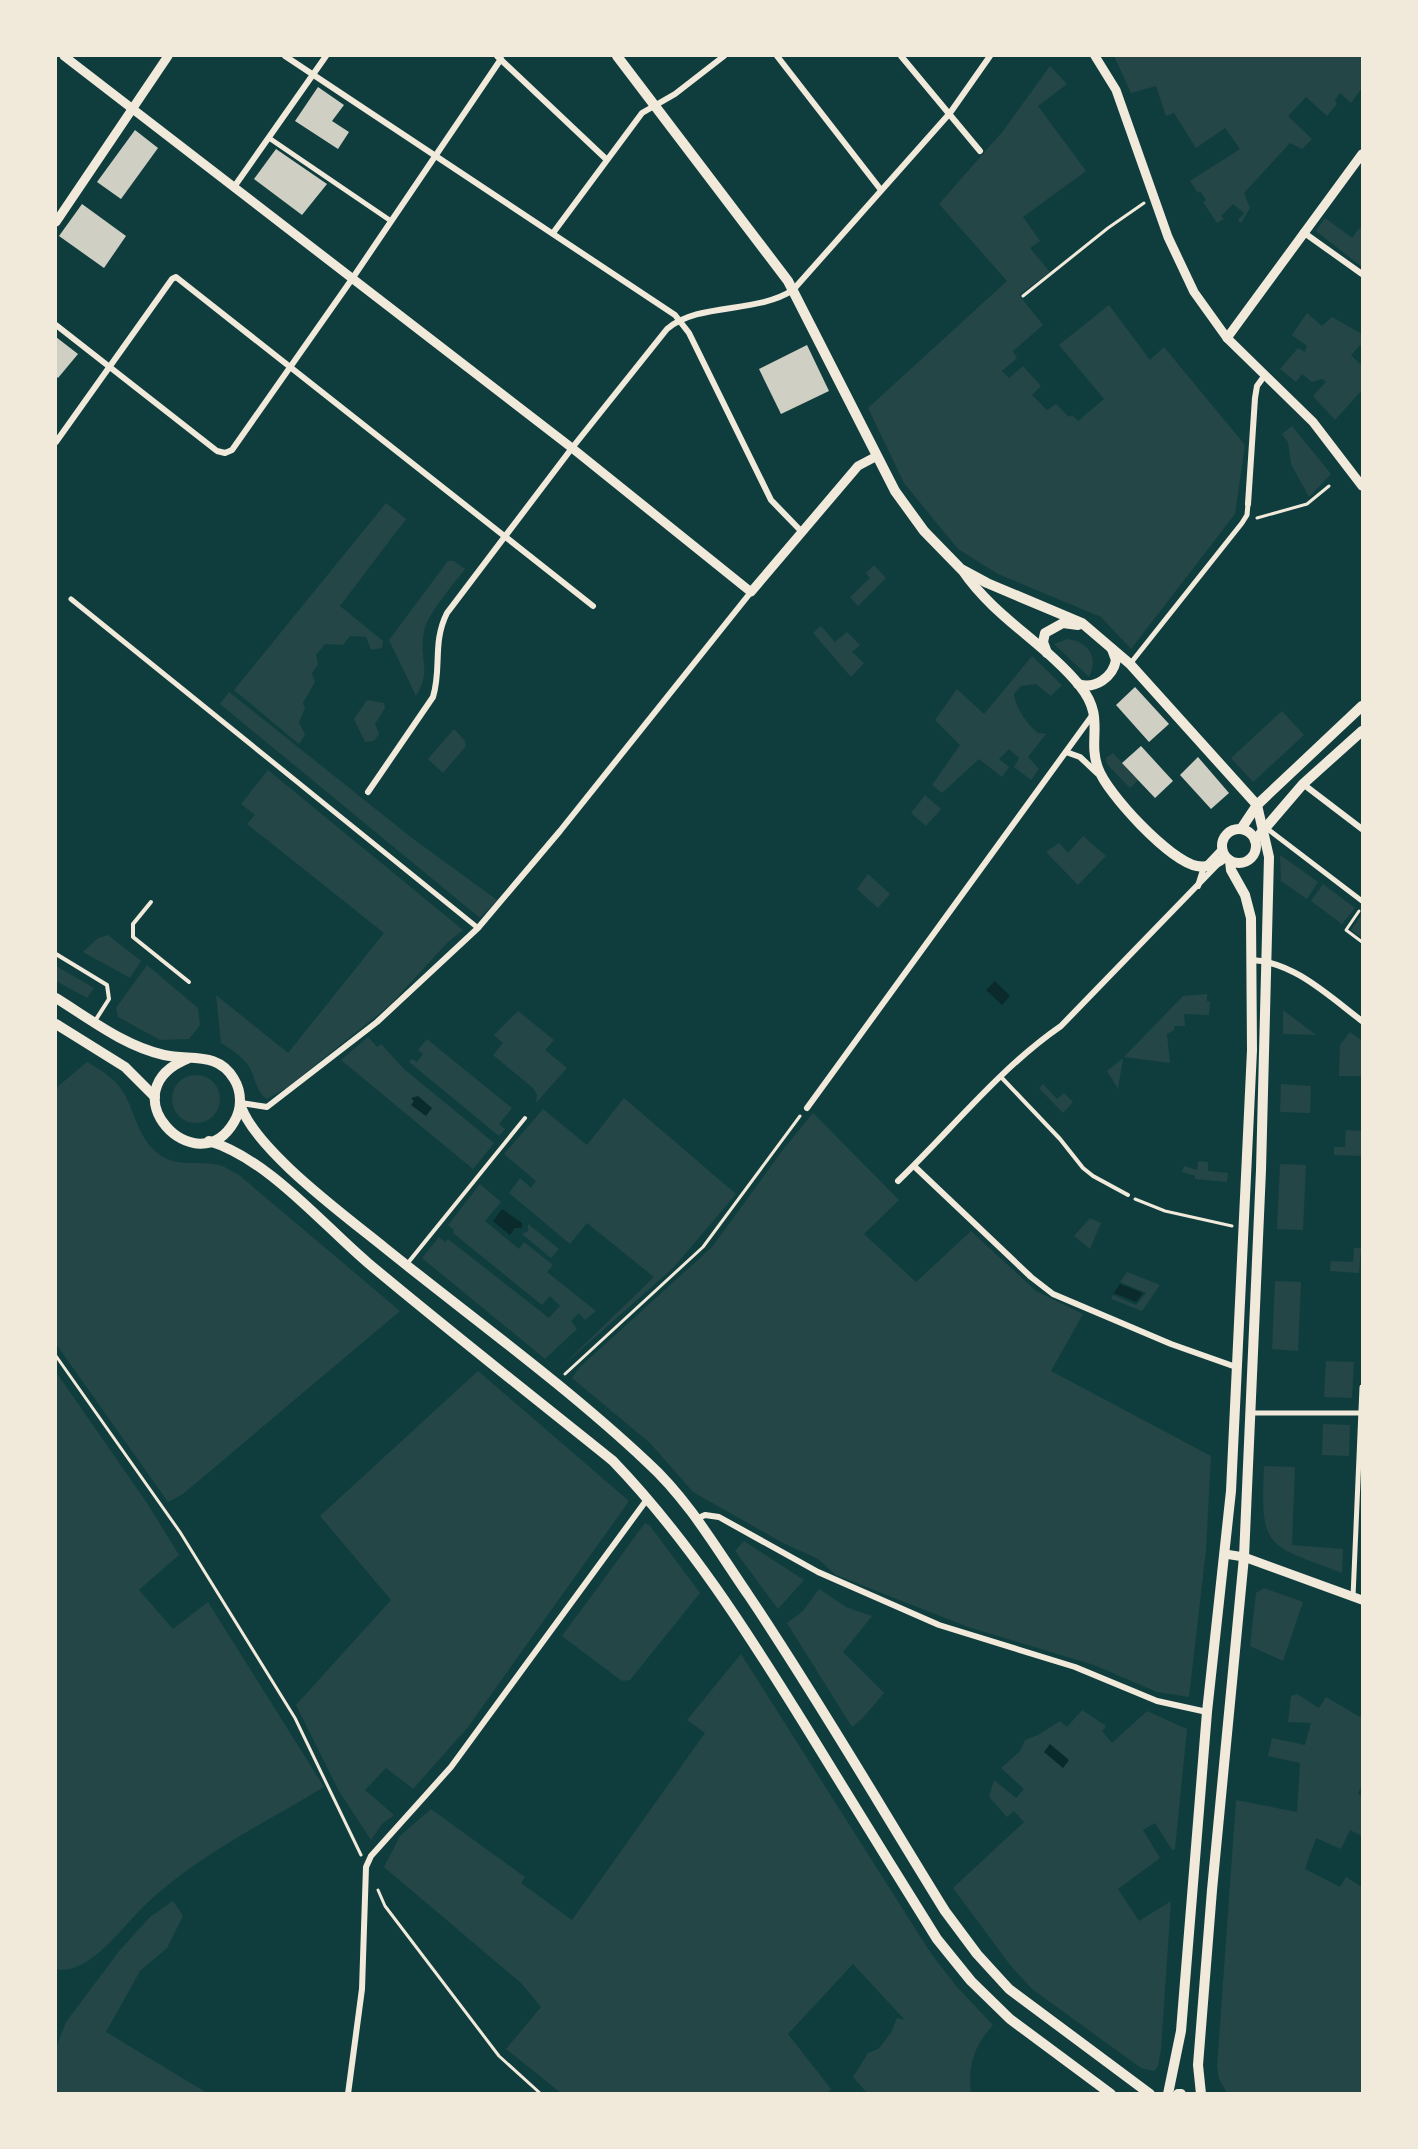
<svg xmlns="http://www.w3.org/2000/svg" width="1418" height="2149" font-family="'Varela Round',sans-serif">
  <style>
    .green { fill: #244646 }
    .water { fill: #0a2a2b }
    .building { fill: #cfcfc3 }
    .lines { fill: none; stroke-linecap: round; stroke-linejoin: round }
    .path { stroke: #f1e9da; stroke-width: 3 }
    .service { stroke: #f1e9da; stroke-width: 4 }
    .pedestrian { stroke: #f1e9da; stroke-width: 5 }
    .minor { stroke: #f1e9da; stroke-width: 6 }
    .tertiary { stroke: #f1e9da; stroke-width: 9 }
    .secondary { stroke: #f1e9da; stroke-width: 10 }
  </style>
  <rect width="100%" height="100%" fill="#0f3d3e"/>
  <g class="green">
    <path d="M1114 56H1362V88L1351 103 1340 93 1335 100 1337 104 1327 116 1306 97 1288 116 1312 139 1302 149 1290 143 1244 193 1250 208 1241 223 1238 220 1244 213 1233 204 1221 216 1224 219 1217 223 1203 202 1206 200 1200 191 1198 193 1190 181 1240 149 1225 128 1196 148 1174 113 1166 116 1156 86 1131 93Z"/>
    <path d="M1050 66 1067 84 1038 106 1086 171 1023 217 1040 241 1030 248 1050 272 1019 295 1043 325 1013 351 1017 358 1002 371 1009 378 1023 366 1041 386 1032 395 1047 410 1056 404 1069 417 1072 415 1078 421 1104 399 1059 345 1109 305 1150 360 1164 347 1245 445 1235 514 1131 649 1101 617 998 574 958 549 904 483 868 408 1007 281 939 204 1003 131Z"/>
    <path d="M1325 218 1352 238 1360 227 1362 229V267L1316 231Z"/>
    <path d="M1307 313 1322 326 1332 317 1362 334V347L1360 345 1351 355 1362 366V390L1335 420 1313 396 1326 382 1322 379 1312 382 1302 374 1296 382 1280 369 1298 348 1305 352 1307 346 1292 335Z"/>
    <path d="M1292 426 1331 474 1309 497 1291 464 1288 442 1282 434Z"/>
    <path d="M386 503 406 519 340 606 383 641 382 648 371 650 366 637 350 636 343 645 325 644 316 655 318 664 312 673 315 682 303 703 305 708 299 722 305 735 299 744 234 690Z"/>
    <path d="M448 561H454L465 569C453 585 427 614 424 632 418 659 433 669 416 696L389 640Z"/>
    <path d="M874 565 886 578 858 606 850 597 870 578 866 573Z"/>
    <path d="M821 626 835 642 847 632 860 645 852 652 864 663 851 677 813 633Z"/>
    <path d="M1067 639C1088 641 1099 657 1089 677L1054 644Z"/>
    <path d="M1032 656 1062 685 1051 696 1036 684 1021 686 1014 694C1015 707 1027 724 1038 733L1046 734 1028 757 1039 769 1031 780 1014 767 1019 758 1009 749 999 759 1009 767 1002 777 979 759 942 793 932 785 960 745 935 720 957 689 984 714Z"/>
    <path d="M229 692 412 838 497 900 480 918 220 704Z"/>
    <path d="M367 700 384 703 385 708 375 724 379 734 374 741 365 742 354 719Z"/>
    <path d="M1282 711 1304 735 1253 782 1231 758Z"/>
    <path d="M454 729 465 741 466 746 443 773 428 759Z"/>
    <path d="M1113 753 1138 780 1130 788 1107 764 1106 758Z"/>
    <path d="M268 770 463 930 448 942 390 1005 288 1087 267 1099C256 1093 255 1075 248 1065 240 1055 231 1049 221 1043L216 995 288 1053 384 933 247 824 255 815 241 804Z"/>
    <path d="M925 795 941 809 926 826 911 813Z"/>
    <path d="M1083 836 1106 856 1078 885 1046 852 1059 843 1068 853Z"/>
    <path d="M1280 855 1318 882 1307 899 1281 881Z"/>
    <path d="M868 874 890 894 878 908 857 889Z"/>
    <path d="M1323 884 1355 908 1342 924 1311 901Z"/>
    <path d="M1362 914V938L1351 930Z"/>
    <path d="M108 935 141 961 130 978 83 952 98 938Z"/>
    <path d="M147 965 198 1008 200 1025 189 1039 160 1040 118 1017 116 1008Z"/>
    <path d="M56 966 94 988 87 998 56 981Z"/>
    <path d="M1207 994V1001L1210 1002 1209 1015 1184 1014 1185 1026H1174V1030L1167 1034 1170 1063 1124 1057 1183 996Z"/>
    <path d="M1283 1010 1316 1035 1283 1034Z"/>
    <path d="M518 1011 554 1040 545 1050 567 1068 536 1103 537 1095 533 1088 493 1055 503 1043 494 1035Z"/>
    <path d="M1350 1032 1362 1041V1076H1339L1340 1045Z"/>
    <path d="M368 1037 377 1047 381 1044 404 1069 494 1143 473 1169 341 1060Z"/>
    <path d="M427 1039 512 1108 499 1124 505 1129 499 1136 409 1062 412 1059 417 1062 423 1054 418 1050Z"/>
    <path d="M1123 1058 1118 1089 1107 1071Z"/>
    <path d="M87 1062C103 1071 116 1079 125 1095 136 1116 139 1140 160 1155 178 1167 194 1161 214 1164 223 1165 232 1171 239 1175L400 1311 183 1494 168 1502 56 1344V1088Z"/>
    <circle cx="196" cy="1099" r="24"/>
    <path d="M1043 1084 1057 1099 1064 1093 1073 1102 1063 1113 1039 1088Z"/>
    <path d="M1281 1084 1311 1086 1310 1113 1280 1112Z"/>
    <path d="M624 1098 736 1194 674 1267 558 1370 654 1277 587 1223 570 1244 509 1193 520 1178 531 1188 536 1181 504 1154 543 1109 587 1145Z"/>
    <path d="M813 1113 899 1200 864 1234 916 1282 971 1231 1036 1291 1083 1314 1051 1371 1211 1456 1206 1550 1189 1697 1157 1692 1094 1665 968 1627 836 1575 818 1559 783 1543 693 1492 650 1443 572 1378 580 1367 712 1247 782 1151Z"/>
    <path d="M1346 1130 1362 1131V1156L1334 1155V1147H1345Z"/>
    <path d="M1198 1161 1208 1162V1171L1228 1173 1227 1182 1195 1179V1176L1182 1172 1184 1166 1197 1170Z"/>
    <path d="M1280 1164 1306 1165 1303 1230 1277 1229Z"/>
    <path d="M480 1184 501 1202 485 1221 519 1249 524 1242 553 1265 547 1272 596 1311 585 1320 579 1313 571 1321 577 1329 545 1359 422 1258 439 1237 445 1242 448 1239 549 1318 560 1306 550 1296 542 1305 453 1233 454 1230 448 1225Z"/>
    <path d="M1090 1218 1101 1223 1090 1249 1074 1236Z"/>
    <path d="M528 1224 559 1249 551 1258 522 1234 528 1231Z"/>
    <path d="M1354 1248H1361L1359 1273 1330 1271 1331 1261 1353 1262Z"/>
    <path d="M1127 1272 1160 1285 1142 1311 1111 1299 1113 1295 1136 1305 1146 1293 1120 1282Z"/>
    <path d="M1275 1281 1301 1282 1298 1351 1272 1349Z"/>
    <path d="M1326 1361 1354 1362 1352 1398 1324 1397Z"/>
    <path d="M478 1371 629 1501 468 1727 413 1789 386 1768 365 1790 394 1815 382 1824 371 1840 339 1791 296 1705 391 1600 320 1516Z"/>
    <path d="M56 1372 147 1503 179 1555 139 1590 173 1629 208 1602 324 1787C263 1824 196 1856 144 1906 123 1926 88 1977 56 1969Z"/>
    <path d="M1323 1424 1350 1425 1349 1456 1322 1455Z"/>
    <path d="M1264 1466 1295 1467 1292 1545 1343 1549 1342 1573C1267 1544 1260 1551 1264 1466Z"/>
    <path d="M645 1523 650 1526 700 1593 630 1680 622 1681 562 1636Z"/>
    <path d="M744 1541 804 1580 778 1609 735 1551Z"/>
    <path d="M1264 1588 1303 1602 1283 1661 1250 1646 1256 1593Z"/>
    <path d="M819 1589 846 1607 872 1616 843 1652 884 1693 862 1719 852 1727 787 1623 803 1611Z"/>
    <path d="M741 1654 930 1952 956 1986 993 2025C975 2044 967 2067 971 2093H867L853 2077 868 2053 878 2049 891 2033 897 2018 905 2020 853 1964 788 2034 831 2089 827 2093H561L506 2049 541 2007 521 1983 384 1867 400 1836 431 1809 525 1877 521 1883 572 1920 705 1733 687 1720Z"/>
    <path d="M1297 1694 1319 1708 1326 1697 1360 1717 1362 1714V1784L1358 1794 1362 1796V1836L1350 1830 1341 1849 1316 1838 1305 1869 1340 1887 1346 1877 1362 1887V2093H1227L1219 2079 1217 2067 1236 1800 1297 1812 1300 1763 1268 1756 1272 1738 1305 1745 1311 1723 1288 1722 1291 1696Z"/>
    <path d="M1082 1710 1106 1726 1102 1731 1112 1743 1147 1711 1187 1729 1175 1849 1172 1850 1155 1823 1143 1830 1160 1858 1118 1889 1139 1921 1171 1901 1161 2049 1158 2066 1154 2071 1141 2068 1032 1989 1011 1966 953 1888 1024 1822 1014 1811 1007 1817 989 1797 994 1780 1016 1798 1024 1789 1001 1768 1020 1751 1025 1740 1038 1735 1060 1721 1067 1727Z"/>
    <path d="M173 1901 183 1916 167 1948 140 1971 106 2032 207 2093H56V2047L66 2022 120 1950 150 1917Z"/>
  </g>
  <g class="water">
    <path d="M995 981 1010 996 1002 1005 986 990Z"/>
    <path d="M418 1096 432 1108 426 1116 411 1105 414 1101 411 1098Z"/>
    <path d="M502 1209 522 1223V1228H515L510 1235 493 1221Z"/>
    <path d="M1120 1284 1143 1293 1136 1302 1114 1293Z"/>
    <path d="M1050 1744 1069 1760 1063 1768 1044 1752Z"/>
  </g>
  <g class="building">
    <path d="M318 87 344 105 332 121 349 132 338 149 295 121Z"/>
    <path d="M135 130 158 148 121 199 97 182Z"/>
    <path d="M276 149 327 184 302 215 254 179Z"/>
    <path d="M82 204 126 236 104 268 59 236Z"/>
    <path d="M56 337 78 354 58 378 56 376Z"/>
    <path d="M807 345 829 391 781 414 759 369Z"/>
    <path d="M1135 687 1169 724 1149 742 1116 705Z"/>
    <path d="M1141 746 1173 781 1155 798 1122 763Z"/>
    <path d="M1198 757 1229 793 1211 809 1180 775Z"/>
  </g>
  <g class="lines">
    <g class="path">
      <path d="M1023 296 1108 228 1144 203"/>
      <path d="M1257 518 1307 504 1329 486"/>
      <path d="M1359 911 1346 930 1362 942"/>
      <path d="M1135 1199 1165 1211 1232 1226"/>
      <path d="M56 1356 180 1532 295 1718 361 1855"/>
      <path d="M565 1374 703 1247 800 1116"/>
      <path d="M378 1890 385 1906 499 2056 541 2094"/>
    </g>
    <g class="service">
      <path d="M151 902 133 924V937L189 982"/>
      <path d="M56 954 107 985 109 999 95 1021"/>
      <path d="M1001 1077 1060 1139 1083 1168 1093 1176 1128 1195"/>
      <path d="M407 1264 525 1118"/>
    </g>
    <g class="pedestrian">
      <path d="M269 138 391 221"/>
      <path d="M71 599 478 928"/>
      <path d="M1130 664 1242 523 1247 515 1248 504"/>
      <path d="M1265 827 1362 901"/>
      <path d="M1250 1413H1362"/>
      <path d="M1353 1597 1362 1387"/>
    </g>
    <g class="minor">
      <path d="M285 56 675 315 689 333 771 500 801 531"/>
      <path d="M497 56 606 159"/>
      <path d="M777 56 881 190"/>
      <path d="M901 56 980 151"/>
      <path d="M234 187 326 56"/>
      <path d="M1303 232 1362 274"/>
      <path d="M553 233 642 113 675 94 724 56"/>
      <path d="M56 325 217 451 225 453 232 450 352 279 501 59"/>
      <path d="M56 442 172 279 176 277 593 606"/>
      <path d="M1248 504 1255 398 1257 386 1265 375"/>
      <path d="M1066 752 1080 757 1097 773"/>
      <path d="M1303 784 1362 829"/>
      <path d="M368 792 433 697C442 668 432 643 447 613L572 448 667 329C699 302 756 314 793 290L950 113 990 56"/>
      <path d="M1198 886 1204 867 1222 848"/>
      <path d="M1251 960C1293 961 1330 997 1362 1021"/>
      <path d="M241 1103 267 1107 377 1022 478 928 560 831 751 592"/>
      <path d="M807 1108 1094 713"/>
      <path d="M914 1166 1031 1277 1053 1294 1171 1344 1236 1367"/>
      <path d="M898 1181C952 1129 1000 1068 1061 1026L1217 865"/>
      <path d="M696 1519 705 1515 719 1517 818 1572 939 1625 1075 1667 1157 1701 1207 1712"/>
      <path d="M348 2094 362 1989 366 1867 371 1856 451 1767 648 1498"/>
    </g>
    <g class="tertiary">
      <path d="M64 56 572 448 751 592 858 466 877 456"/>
      <path d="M1095 56 1116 90 1168 237 1194 292 1227 338 1313 422 1362 486"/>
      <path d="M56 222 168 56"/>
      <path d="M1227 338 1362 154"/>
      <path d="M1225 1554 1244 1557 1362 1600"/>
    </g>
    <g class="secondary">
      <path d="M617 56 788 281 895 491 924 531 961 569 987 583 1082 623 1130 664 1257 805 1269 857 1261 1170 1244 1557 1212 1890 1198 2065 1201 2094"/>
      <path d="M963 571C994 617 1046 644 1080 686 1106 718 1087 738 1098 768 1107 794 1170 861 1197 866 1208 868 1217 864 1225 857"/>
      <path d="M1047 653 1043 642 1045 633 1063 623 1078 625"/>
      <path d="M1078 684C1095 690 1113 677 1116 660L1112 649"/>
      <circle cx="1239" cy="846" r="17"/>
      <path d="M1241 829 1257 805 1362 706"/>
      <path d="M1255 840 1303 784 1362 731"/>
      <path d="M56 998C90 1019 124 1046 164 1055 190 1061 218 1051 234 1079 242 1092 242 1109 234 1122 197 1186 105 1091 189 1058"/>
      <path d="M56 1024 125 1067 155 1097"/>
      <path d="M240 1103C252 1148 347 1217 385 1248 472 1318 565 1385 647 1462 688 1499 718 1551 749 1596 818 1699 880 1806 945 1911L977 1954 1009 1989 1150 2094"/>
      <path d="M209 1141C268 1159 321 1223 368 1263 448 1330 531 1395 613 1461 688 1539 746 1630 803 1722 847 1794 892 1867 937 1939L971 1981 1010 2019 1111 2094"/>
      <path d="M1168 2094 1181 2031 1207 1712 1231 1491 1252 1050 1251 918 1245 895 1231 870 1230 861"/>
      <path d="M1178 2094H1181"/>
    </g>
  </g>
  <rect width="1418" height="2149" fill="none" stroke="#f1e9da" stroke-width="114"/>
</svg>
